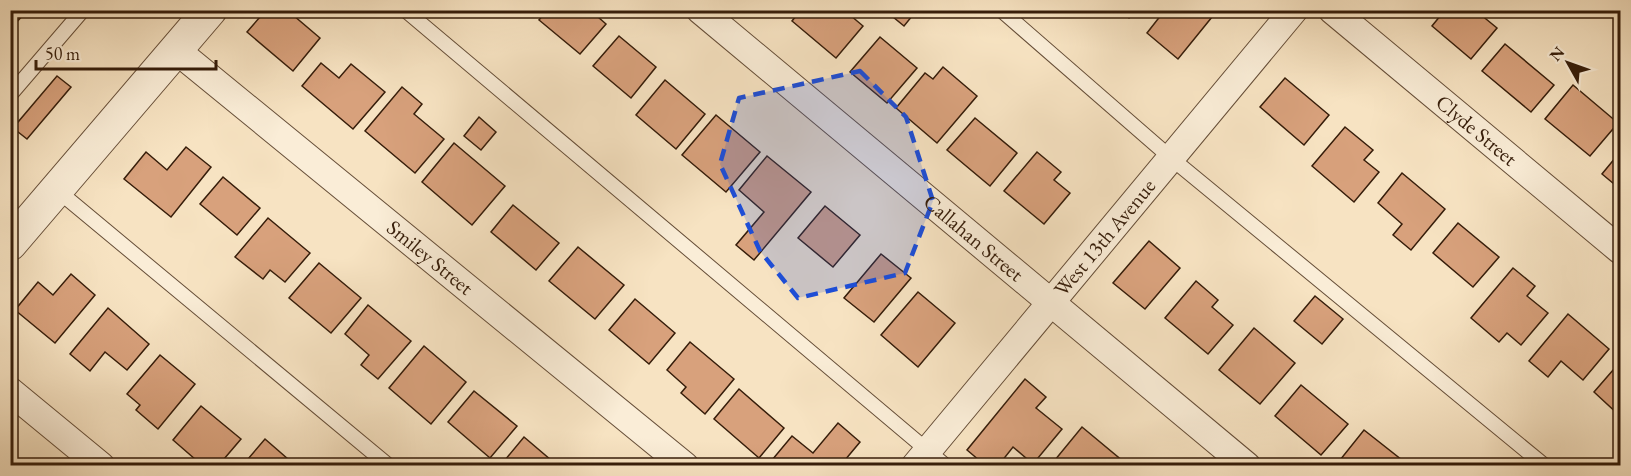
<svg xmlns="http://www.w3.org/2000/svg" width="1631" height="476" font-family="'EB Garamond',serif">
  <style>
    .building { fill: #d8a17c; stroke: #361d0a; stroke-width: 1.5 }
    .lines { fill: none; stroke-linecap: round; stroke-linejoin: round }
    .service-casing { stroke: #664e38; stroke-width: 16 }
    .minor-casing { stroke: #664e38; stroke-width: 29 }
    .tertiary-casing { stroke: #664e38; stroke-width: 35 }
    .service { stroke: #faedd7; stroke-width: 14 }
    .minor { stroke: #faedd7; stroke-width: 27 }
    .tertiary { stroke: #faedd7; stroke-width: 33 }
    .marked { fill: #1d4ed8; fill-opacity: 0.2; stroke: #1d4ed8; stroke-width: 4.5; stroke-dasharray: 12 8; stroke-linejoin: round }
    .labels { text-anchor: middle; stroke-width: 4.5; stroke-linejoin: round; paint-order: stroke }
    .street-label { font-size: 21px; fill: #361d0a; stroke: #faedd7 }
  </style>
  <rect width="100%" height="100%" fill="#f7e3c2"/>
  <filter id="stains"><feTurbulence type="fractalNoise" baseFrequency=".00333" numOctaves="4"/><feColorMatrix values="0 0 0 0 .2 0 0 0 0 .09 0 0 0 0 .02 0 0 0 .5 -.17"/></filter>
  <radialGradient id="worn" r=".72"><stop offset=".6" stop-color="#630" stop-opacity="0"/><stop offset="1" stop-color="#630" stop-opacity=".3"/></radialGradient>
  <g class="building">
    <path d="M10 10H28L10 29Z"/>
    <path d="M266 10H287L320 38 293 71 247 32Z"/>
    <path d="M547 10H590L606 24 580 54 539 20Z"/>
    <path d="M801 10H844L863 26 836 58 792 21Z"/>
    <path d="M888 10H917L904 26 887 12Z"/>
    <path d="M1121 10H1136L1129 18Z"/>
    <path d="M1165 10H1204L1212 17 1178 59 1147 33Z"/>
    <path d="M1445 10H1475L1497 28 1471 59 1432 26Z"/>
    <path d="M619 36 656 67 631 98 593 66Z"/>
    <path d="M880 37 917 68 887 103 850 72Z"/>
    <path d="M1505 44 1554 85 1531 112 1482 71Z"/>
    <path d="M321 63 339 78 351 64 385 92 353 129 302 86Z"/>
    <path d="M943 67 977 96 937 143 896 108 925 73 933 79Z"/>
    <path d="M57 76 71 87 27 139 13 128Z"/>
    <path d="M1285 78 1329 115 1304 145 1260 107Z"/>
    <path d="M665 80 705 114 676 149 636 115Z"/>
    <path d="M1573 85 1618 123 1590 156 1545 119Z"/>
    <path d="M402 87 422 104 414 114 444 139 415 173 365 131Z"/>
    <path d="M716 115 760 152 726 192 682 155Z"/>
    <path d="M479 117 496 132 481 150 464 136Z"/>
    <path d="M975 118 1017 153 990 186 947 150Z"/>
    <path d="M1345 127 1373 150 1364 160 1379 172 1354 202 1312 166Z"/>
    <path d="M454 143 505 186 472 225 422 182Z"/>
    <path d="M186 147 211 167 171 217 124 179 146 152 167 170Z"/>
    <path d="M1037 152 1061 172 1054 180 1070 193 1044 224 1004 191Z"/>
    <path d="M1620 152V189L1602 174Z"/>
    <path d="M767 156 811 192 754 260 736 245 764 212 739 190Z"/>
    <path d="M1402 173 1445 209 1411 250 1393 235 1402 224 1378 203Z"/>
    <path d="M223 177 260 208 237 235 200 204Z"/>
    <path d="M513 205 559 243 536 270 491 232Z"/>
    <path d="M825 206 860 235 833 267 798 238Z"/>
    <path d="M268 218 310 253 285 282 270 270 263 279 235 257Z"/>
    <path d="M1458 223 1499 257 1473 287 1433 253Z"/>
    <path d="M1149 241 1180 268 1145 309 1113 283Z"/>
    <path d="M578 247 624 285 595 319 549 281Z"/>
    <path d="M881 254 911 278 874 322 844 298Z"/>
    <path d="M319 263 361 298 331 333 289 298Z"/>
    <path d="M1513 268 1535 286 1527 296 1548 313 1521 345 1507 333 1499 342 1471 318Z"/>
    <path d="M71 274 95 295 55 343 15 310 38 282 53 295Z"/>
    <path d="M1196 281 1218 300 1212 307 1233 325 1208 354 1165 318Z"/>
    <path d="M918 292 955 323 918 367 881 335Z"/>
    <path d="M1315 296 1343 319 1322 344 1294 321Z"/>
    <path d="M635 299 675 333 649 364 609 330Z"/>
    <path d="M368 305 411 341 378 379 361 365 369 355 345 334Z"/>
    <path d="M108 308 149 344 127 370 105 352 90 371 70 354Z"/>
    <path d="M1568 314 1609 349 1583 380 1561 361 1548 377 1529 361Z"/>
    <path d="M1254 328 1295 363 1260 404 1219 370Z"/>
    <path d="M690 342 734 379 705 414 681 393 686 387 667 370Z"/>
    <path d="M424 346 466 382 431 424 389 388Z"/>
    <path d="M160 355 195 384 158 429 136 410 140 405 127 394Z"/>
    <path d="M1620 362V416L1594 392Z"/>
    <path d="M1025 379 1046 397 1036 408 1062 429 1033 464 1013 447 998 466H986L967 450Z"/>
    <path d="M1301 385 1348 424 1321 455 1275 416Z"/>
    <path d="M739 389 784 428 759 458 714 419Z"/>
    <path d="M474 391 517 426 490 458 448 422Z"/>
    <path d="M201 406 241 439 218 466H203L173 440Z"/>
    <path d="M838 423 860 442 840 466H767L792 436 813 453Z"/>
    <path d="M1082 427 1124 462 1122 466H1050Z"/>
    <path d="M1364 430 1407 464 1406 466 1336 465Z"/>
    <path d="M524 437 558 466H500Z"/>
    <path d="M265 439 296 466H242Z"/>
  </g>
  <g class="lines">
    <defs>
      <g id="service">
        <path d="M405 10 946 466"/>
        <path d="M1001 10 1171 158 1545 466"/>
        <path d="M10 95 83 10"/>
        <path d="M57 190 389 466"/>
      </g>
      <g id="minor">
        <path id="s1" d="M700 10 1247 466"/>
        <path id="s2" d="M1332 10 1620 250"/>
        <path id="s3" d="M176 50 685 466"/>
        <path d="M10 391 101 466"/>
        <path id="s4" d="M915 466 1294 10"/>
      </g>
      <path id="tertiary" d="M10 244 210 10"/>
    </defs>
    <use href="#service" class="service-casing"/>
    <use href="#minor" class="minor-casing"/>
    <use href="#tertiary" class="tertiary-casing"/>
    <use href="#service" class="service"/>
    <use href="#minor" class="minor"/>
    <use href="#tertiary" class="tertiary"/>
  </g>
  <path class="marked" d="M860 71 906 117 933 201 905 273 798 298 760 251 720 164 739 98Z"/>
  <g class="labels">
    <g class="street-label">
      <text dy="7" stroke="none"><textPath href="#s2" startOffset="188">Clyde Street</textPath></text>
      <text dy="7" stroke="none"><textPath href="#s1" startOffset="356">Callahan Street</textPath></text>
      <text dy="7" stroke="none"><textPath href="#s4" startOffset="297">West 13th Avenue</textPath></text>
      <text dy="7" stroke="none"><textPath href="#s3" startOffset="328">Smiley Street</textPath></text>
    </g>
  </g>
  <rect width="1631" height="476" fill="none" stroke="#f7e3c2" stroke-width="36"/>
  <rect x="12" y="12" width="1607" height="452" fill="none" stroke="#361d0a" stroke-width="3"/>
  <rect x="18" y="18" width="1595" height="440" fill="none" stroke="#361d0a" stroke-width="1.5"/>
  <g transform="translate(1568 63) rotate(310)" stroke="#faedd7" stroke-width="4.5" paint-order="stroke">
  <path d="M0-4.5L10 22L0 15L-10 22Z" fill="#361d0a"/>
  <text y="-9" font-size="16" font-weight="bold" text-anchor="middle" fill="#361d0a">N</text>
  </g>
  <path d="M36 60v9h180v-9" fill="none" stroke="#361d0a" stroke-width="3"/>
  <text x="45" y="60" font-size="18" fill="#361d0a" stroke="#faedd7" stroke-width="4.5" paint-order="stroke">50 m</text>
  <rect width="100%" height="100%" filter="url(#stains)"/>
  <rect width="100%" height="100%" fill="url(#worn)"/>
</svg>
